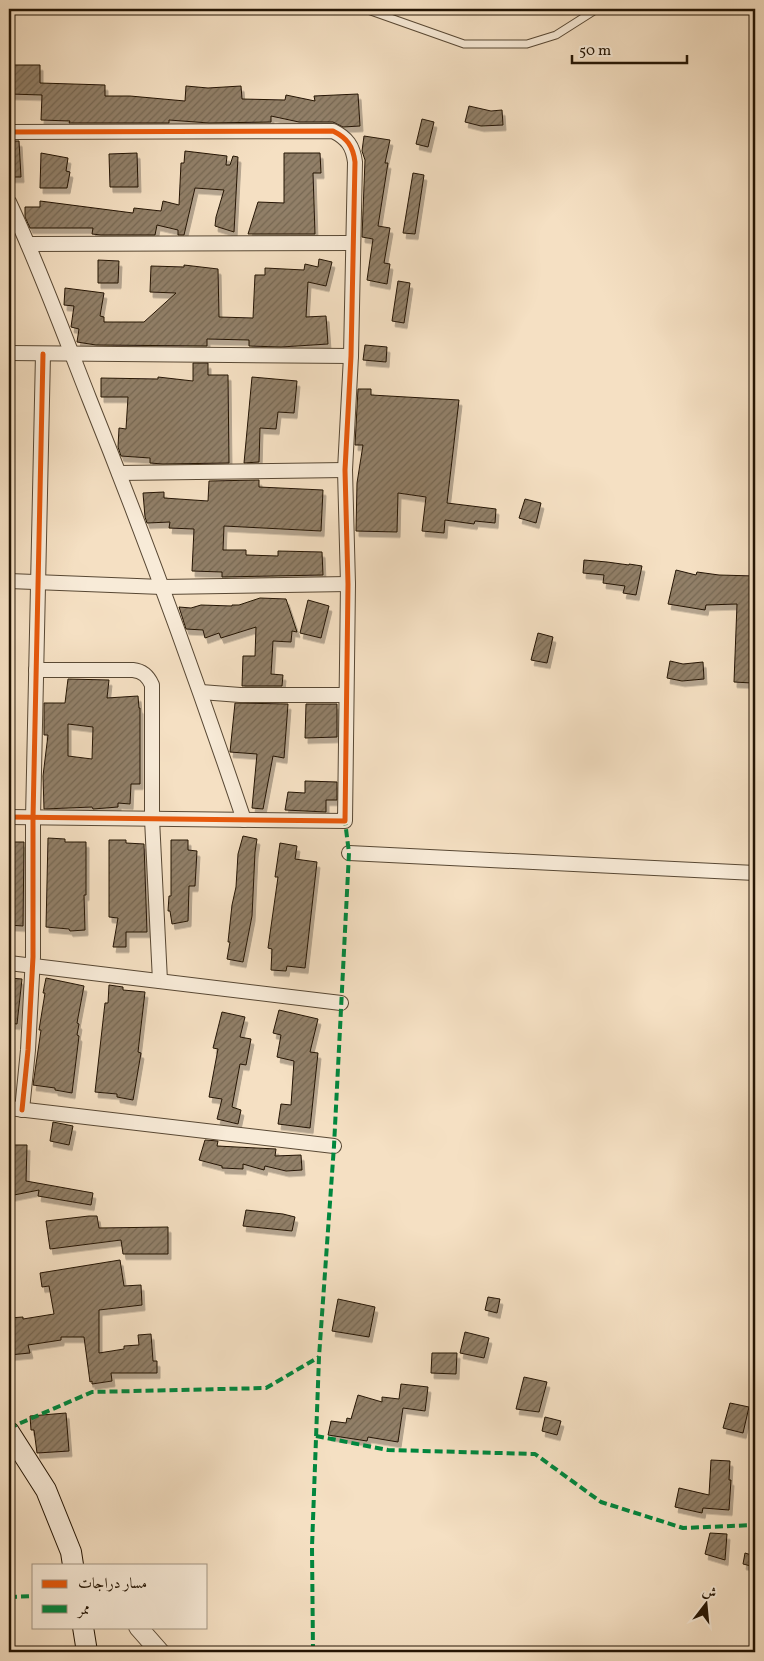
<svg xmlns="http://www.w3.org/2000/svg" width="764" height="1661" font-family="Vollkorn,Amiri,serif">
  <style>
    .building { fill: url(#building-hatch); stroke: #241504; fill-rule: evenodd; filter: url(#shadow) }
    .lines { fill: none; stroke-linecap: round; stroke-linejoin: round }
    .service-casing { stroke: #584834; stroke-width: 9 }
    .minor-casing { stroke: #584834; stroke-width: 16 }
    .tertiary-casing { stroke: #584834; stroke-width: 20 }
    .secondary-casing { stroke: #241504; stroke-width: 22 }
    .service { stroke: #f8ebd8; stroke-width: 7 }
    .minor { stroke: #f8ebd8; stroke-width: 14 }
    .tertiary { stroke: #f8ebd8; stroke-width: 18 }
    .secondary { stroke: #f8ebd8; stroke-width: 20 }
    .quiet { stroke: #00873e; stroke-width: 4; stroke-dasharray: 8 4; stroke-linecap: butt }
    .cycleway-casing { stroke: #f8ebd8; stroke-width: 8 }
    .cycleway { stroke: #e8590c; stroke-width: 5 }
  </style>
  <defs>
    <pattern id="building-hatch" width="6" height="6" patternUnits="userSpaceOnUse" patternTransform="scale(1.25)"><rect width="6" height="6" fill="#917f67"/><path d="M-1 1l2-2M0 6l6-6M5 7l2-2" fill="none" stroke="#766753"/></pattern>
    <filter id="shadow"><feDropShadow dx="3" dy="5.5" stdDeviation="0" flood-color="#0004"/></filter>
  </defs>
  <rect width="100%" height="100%" fill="#f5e0c3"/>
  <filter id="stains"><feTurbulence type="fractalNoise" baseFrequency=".004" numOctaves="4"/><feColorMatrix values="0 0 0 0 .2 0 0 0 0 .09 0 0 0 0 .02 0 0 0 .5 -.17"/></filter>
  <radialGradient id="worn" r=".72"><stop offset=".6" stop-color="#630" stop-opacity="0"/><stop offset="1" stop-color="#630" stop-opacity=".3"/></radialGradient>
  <g class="building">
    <path d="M10 65H40V83L105 85V96H130L185 101 186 86 208 88 241 86 242 99 285 100 286 95 315 101 314 96 358 94 360 126 343 127 333 122H299L271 116V122L209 123 169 120V123H69L70 121 41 120 42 95 10 94Z"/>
    <path d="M469 106 491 111 502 110 503 125 481 126 465 122Z"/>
    <path d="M422 119 434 122 428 147 416 144Z"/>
    <path d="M364 136 390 140 385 163H388L378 226 390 228 384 263 390 264 387 284 367 280 373 239 362 237 365 160 362 151Z"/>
    <path d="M9 141H19L21 177H9Z"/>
    <path d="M185 151 227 156 226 165H230L233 156 238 157 234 232 215 226 216 217 224 190 195 188 184 235H178V230L157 225 155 235H101L92 234 93 228H30L25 217V207H40V201L133 213 134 208 161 211 163 201 179 205 181 163H184Z"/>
    <path d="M41 153 68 158 66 171 70 172 67 188H40Z"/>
    <path d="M137 153 138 187H110L109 154Z"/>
    <path d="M284 153H320L321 173H313L315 234H248L258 202 284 203Z"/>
    <path d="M413 173 424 175 415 234 403 233Z"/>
    <path d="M319 259 332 262 326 286 308 282 306 317 326 316 328 344 281 347 249 346V340L207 339V346L96 345 77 342 79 329 71 327 74 306 64 305 65 288 104 293 100 316 104 317V322H144L176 293 150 292 151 266 184 267V265L218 269 219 317 253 318 255 275H265V268L304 270 305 264 318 267Z"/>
    <path d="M98 260 119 261 118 283H98Z"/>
    <path d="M398 281 410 283 404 323 392 321Z"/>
    <path d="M365 345 387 347 386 362 363 360Z"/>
    <path d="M193 363H208V375H228L229 463 163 464 150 463V458L121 456 118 447 119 428 126 429 128 397H101V378L158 379V377L193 381Z"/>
    <path d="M252 377 297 381 294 413 278 412 276 429 260 428 259 462 244 463Z"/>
    <path d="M358 389H371V395L459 400 447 503 496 509 495 523 475 521 474 524 445 520 444 533 422 531 426 497 398 493 397 532 356 531 357 483 363 445H355Z"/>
    <path d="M259 480V487L323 490 321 531 224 526 223 550H246V555L278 556V551L322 552 323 575 222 577V572L192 571 194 529 169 528 170 522 147 523 145 517 143 493 164 492V498L208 501 209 481Z"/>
    <path d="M525 499 541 503 536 523 519 518Z"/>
    <path d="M584 560 607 562 629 565V564L642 566 636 595 623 593 625 586 603 583 604 575 583 573Z"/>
    <path d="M676 570 696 575 697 572 719 575 755 576 752 683 734 682 737 604 706 605 705 610 668 604Z"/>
    <path d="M260 598 286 599 297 632 292 631 291 642 273 641 271 674 283 675 282 686H242L243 656H255L256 627 221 638 219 633 205 638 203 630 186 629 179 607 191 608 201 605 232 606V605H239Z"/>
    <path d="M308 600 329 606 321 638 300 633Z"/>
    <path d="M538 633 553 637 547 663 531 660Z"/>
    <path d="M670 661 683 664 703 662 704 679 682 681 667 678Z"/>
    <path d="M68 679 109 680 107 698 138 696 139 708H140V784H131L130 804 118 803V807L93 809 92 807 44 809 43 776 48 735H44V703H65ZM68 724 93 727 92 759 68 756Z"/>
    <path d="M235 703 288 704 284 758 273 756 263 809 252 808 257 754 230 752Z"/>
    <path d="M306 704H337V737L305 738Z"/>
    <path d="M305 781 337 782V800H326V812L285 810 288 792 305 793Z"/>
    <path d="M243 836 257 839 255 852 252 916 243 962 227 959 230 942H228L232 905 236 887 238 854Z"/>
    <path d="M48 838 65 839V842H86V895H84L85 930 70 931 69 929 46 927Z"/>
    <path d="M109 840H126V843L144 844 147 932H126V947H113L118 918 109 917Z"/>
    <path d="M171 840H188V850L197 851 195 886H189L188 921 172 924 170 911H168L169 896H171Z"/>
    <path d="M9 842H24L23 926 9 925Z"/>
    <path d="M280 843 297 846 295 859 317 862 305 968 287 966 286 971 271 970 272 949 268 948 278 877H275Z"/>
    <path d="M9 978 22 979 17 1024 9 1023Z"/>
    <path d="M46 978 84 986 77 1023 79 1024 77 1035 79 1036 72 1093 55 1090V1088L33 1085 41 1030H39L45 993H43Z"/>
    <path d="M109 985 123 987V990L145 992 138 1052 141 1053 133 1100 117 1097V1094L95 1092 105 1003H108Z"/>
    <path d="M279 1010 318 1019 310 1052 318 1053 310 1128 278 1124 281 1104 291 1105 294 1061 277 1057 281 1035 273 1033Z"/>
    <path d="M222 1012 245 1017 240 1037 251 1039 246 1065 240 1064 232 1107 241 1110 238 1124 217 1119 222 1099 209 1097 218 1049 213 1048Z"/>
    <path d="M53 1122 73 1126 69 1145 50 1141Z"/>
    <path d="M205 1140 218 1141 217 1146 276 1149 275 1156 301 1155 302 1170 286 1171 265 1166 264 1170 243 1164V1169L222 1168V1166L199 1160Z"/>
    <path d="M12 1145H27L26 1181 93 1193 91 1205 38 1196 39 1190 9 1196V1169Z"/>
    <path d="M246 1210 283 1214 295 1217 292 1231 243 1226Z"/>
    <path d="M89 1216H97L99 1228 168 1227V1254H123L121 1240 50 1249 46 1221Z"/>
    <path d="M120 1260 124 1286 141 1285 142 1305 99 1310V1353L124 1349V1346L139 1345 138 1335 151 1334 153 1361H157V1373H111L112 1381 92 1384V1381L90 1382 84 1337H61V1340L28 1345 30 1353 9 1355V1318L23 1317V1319L54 1314 49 1286 42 1287 40 1273Z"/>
    <path d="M488 1297 500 1299 497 1313 485 1310Z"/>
    <path d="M338 1299 375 1307 369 1337 332 1331Z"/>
    <path d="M465 1332 489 1338 484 1358 460 1353Z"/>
    <path d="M432 1353H457L456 1374 431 1373Z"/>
    <path d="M524 1377 547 1382 539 1412 516 1409Z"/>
    <path d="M401 1384 428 1387 425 1411 403 1408 398 1442 368 1437 367 1441 328 1435 331 1421 346 1423 347 1418 351 1419 358 1395 382 1402V1397L399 1399Z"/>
    <path d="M730 1403 749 1407 743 1433 723 1428Z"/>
    <path d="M66 1413 69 1451 37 1453 34 1430H31L30 1416Z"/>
    <path d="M545 1417 561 1421 557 1435 542 1431Z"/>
    <path d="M711 1460 730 1461 729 1480H731L729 1510 703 1508 702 1513 675 1507 679 1488 709 1495Z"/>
    <path d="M710 1533 727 1534 725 1560 705 1554Z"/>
    <path d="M745 1553 755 1556V1567L743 1564Z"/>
  </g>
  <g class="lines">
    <defs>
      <path id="service" d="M365 9 464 44H527L556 35 597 9"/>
      <g id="minor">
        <path d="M9 132 333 131C347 138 353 146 355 162L351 356 345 470 348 584 345 821 9 817"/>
        <path d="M9 202C39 266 63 332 89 398 145 537 196 678 244 820"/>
        <path d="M28 244 353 243"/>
        <path d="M9 353 351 356"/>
        <path d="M119 473 345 470"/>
        <path d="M9 581 162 587 348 584"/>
        <path d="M36 670H133C143 671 148 676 152 685V819L160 981"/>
        <path d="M201 692 240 695H346"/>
        <path d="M349 853 755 873"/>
        <path d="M9 963 341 1003"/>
        <path d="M9 1108 334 1146"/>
        <path d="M22 1110 28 1050 33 957V818L43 354"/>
      </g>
      <path id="tertiary" d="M138 1627 160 1652"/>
      <g id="secondary">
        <path d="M9 1432 46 1490 71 1552 73 1565"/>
        <path d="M83 1627 87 1652"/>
      </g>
    </defs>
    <use href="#service" class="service-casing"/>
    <use href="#minor" class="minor-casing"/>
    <use href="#tertiary" class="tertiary-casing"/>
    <use href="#secondary" class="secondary-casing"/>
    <use href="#service" class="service"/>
    <use href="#minor" class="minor"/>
    <use href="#tertiary" class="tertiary"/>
    <use href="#secondary" class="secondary"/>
    <g class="quiet">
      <path d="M9 1428 92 1392 266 1388 319 1357"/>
      <path d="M316 1436 388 1450 535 1454 601 1502 683 1528 755 1525"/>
      <path d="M9 1597 34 1596"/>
      <path d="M313 1652 312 1547 319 1357 334 1146 349 853 345 821"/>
    </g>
    <defs>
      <g id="cycleway">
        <path d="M9 132 333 131C347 138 353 146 355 162L351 356 345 470 348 584 345 821 9 817"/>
        <path d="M22 1110 28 1050 33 957V818L43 354"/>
      </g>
    </defs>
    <use href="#cycleway" class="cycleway-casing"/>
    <use href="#cycleway" class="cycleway"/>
  </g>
  <rect width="764" height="1661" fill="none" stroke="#f5e0c3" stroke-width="30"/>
  <rect x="10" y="10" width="744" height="1641" fill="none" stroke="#241504" stroke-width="2.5"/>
  <rect x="15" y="15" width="734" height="1631" fill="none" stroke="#241504"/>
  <rect x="32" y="1564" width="175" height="65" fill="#f8ebd8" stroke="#a39583"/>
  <rect x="42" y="1580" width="25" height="8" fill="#e8590c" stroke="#a39583"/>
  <text x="78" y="1588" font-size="15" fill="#241504">مسار دراجات</text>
  <rect x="42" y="1605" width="25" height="8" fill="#00873e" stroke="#a39583"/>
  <text x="78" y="1614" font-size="15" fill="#241504">ممر</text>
  <g transform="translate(706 1604) rotate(16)" stroke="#f8ebd8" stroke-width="4" paint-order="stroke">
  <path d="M0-4L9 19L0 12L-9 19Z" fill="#241504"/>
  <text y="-8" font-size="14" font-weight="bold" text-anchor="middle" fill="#241504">ش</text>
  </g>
  <path d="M572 55v8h115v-8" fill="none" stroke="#241504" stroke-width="2.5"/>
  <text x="579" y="55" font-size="15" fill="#241504" stroke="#f8ebd8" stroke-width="4" paint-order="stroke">50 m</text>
  <rect width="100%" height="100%" filter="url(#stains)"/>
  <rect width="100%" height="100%" fill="url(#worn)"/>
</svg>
